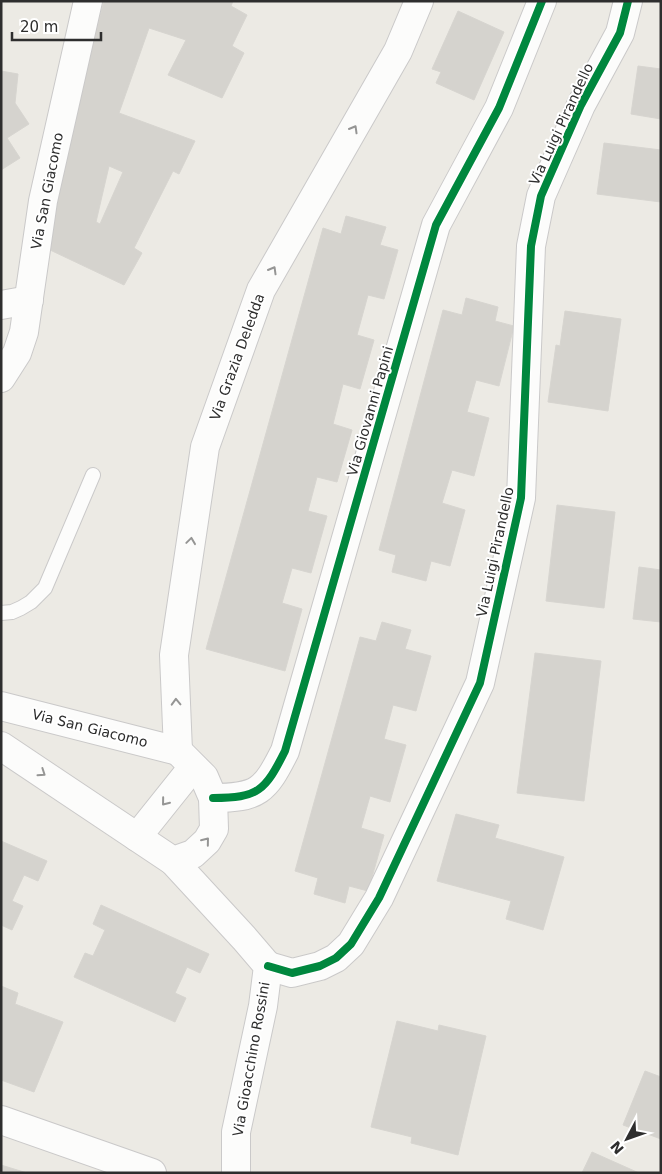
<svg xmlns="http://www.w3.org/2000/svg" width="662" height="1174" font-family="'DejaVu Sans',sans-serif">
  <style>
    .building { fill: #d5d3ce; stroke: #d7d5d0; fill-rule: evenodd }
    .lines { fill: none; stroke-linecap: round; stroke-linejoin: round }
    .service-casing { stroke: #cac9c9; stroke-width: 16 }
    .minor-casing { stroke: #cac9c9; stroke-width: 30 }
    .service { stroke: #fcfcfb; stroke-width: 14 }
    .minor { stroke: #fcfcfb; stroke-width: 28 }
    .cycleway-casing { stroke: #fff; stroke-width: 11 }
    .cycleway { stroke: #00873e; stroke-width: 8 }
    .oneway { stroke: #959594 }
    .labels { text-anchor: middle; stroke-width: 4; stroke-linejoin: round; paint-order: stroke }
    .street-label { font-size: 14px; fill: #2e2e2e; stroke: #fff }
  </style>
  <rect width="100%" height="100%" fill="#eceae4"/>
  <g class="building">
    <path d="M104 1H233L231 6 247 15 232 46 244 53 222 98 168 75 186 40 149 28 119 113 195 141 179 174 173 171 134 248 142 253 124 285 48 249 59 174ZM109 166 123 172 100 224 96 222Z"/>
    <path d="M458 11 504 32 474 100 436 83 441 72 432 69Z"/>
    <path d="M638 66 661 69V119L631 114Z"/>
    <path d="M1 71 18 74 15 103 29 124 7 138 20 158 1 170Z"/>
    <path d="M604 143 661 150V202L597 194Z"/>
    <path d="M346 216 386 227 380 245 398 250 384 299 368 295 357 335 374 340 360 389 343 384 333 424 352 430 337 482 317 477 308 511 327 516 311 573 292 568 282 603 302 609 285 671 206 649 323 228 341 234Z"/>
    <path d="M466 298 498 307 495 321 514 326 499 386 476 380 467 412 489 418 474 476 452 470 442 503 465 510 450 566 431 561 426 581 392 572 396 555 379 550 443 310 462 315Z"/>
    <path d="M565 311 621 319 608 411 548 402 556 345 560 346Z"/>
    <path d="M557 505 615 512 604 608 546 601Z"/>
    <path d="M639 567 661 570V622L633 619Z"/>
    <path d="M382 622 411 630 405 649 431 656 416 711 393 705 384 739 406 745 390 802 370 796 361 828 384 835 368 891 349 886 345 903 314 894 318 878 295 871 360 637 376 641Z"/>
    <path d="M535 653 601 661 584 801 517 793Z"/>
    <path d="M456 814 499 825 495 838 564 857 543 930 506 919 511 901 437 881Z"/>
    <path d="M1 841 47 861 38 881 24 875 12 901 23 906 12 930 1 925Z"/>
    <path d="M101 905 209 954 200 973 187 967 175 993 186 998 175 1022 74 977 85 953 93 956 105 930 93 924Z"/>
    <path d="M1 986 18 993 15 1004 63 1022 34 1092 1 1080Z"/>
    <path d="M397 1021 438 1031 439 1025 486 1036 458 1155 411 1143 412 1137 371 1127Z"/>
    <path d="M645 1071 661 1077V1139L623 1125Z"/>
    <path d="M592 1152 639 1173H582Z"/>
    <path d="M1 1165 27 1173H1Z"/>
  </g>
  <g class="lines">
    <defs>
      <path id="service" d="M1 613 12 612 21 608 31 602 45 588 93 475"/>
      <g id="minor">
        <path d="M1 305 29 300"/>
        <path d="M1 378 17 353 24 332 43 201 88 1"/>
        <path d="M1 706 178 751"/>
        <path d="M1 746 173 861 193 854 207 841 214 829 213 798 204 777 178 751"/>
        <path d="M178 751 174 655 205 447 261 290 398 51 419 1"/>
        <path d="M213 798C258 798 265 791 285 751L436 225 499 108 542 1"/>
        <path d="M137 837 193 767"/>
        <path d="M173 861 244 938 268 966 263 1006 236 1132V1173"/>
        <path d="M268 966 292 973 320 966 336 958 351 944 379 898 480 683 521 498 531 246 541 196 581 105 620 33 628 1"/>
        <path d="M1 1120 152 1173"/>
      </g>
    </defs>
    <use href="#service" class="service-casing"/>
    <use href="#minor" class="minor-casing"/>
    <use href="#service" class="service"/>
    <use href="#minor" class="minor"/>
    <defs>
      <g id="cycleway">
        <path d="M213 798C258 798 265 791 285 751L436 225 499 108 542 1"/>
        <path d="M268 966 292 973 320 966 336 958 351 944 379 898 480 683 521 498 531 246 541 196 581 105 620 33 628 1"/>
      </g>
    </defs>
    <use href="#cycleway" class="cycleway-casing"/>
    <use href="#cycleway" class="cycleway"/>
  </g>
  <defs><path id="oneway-chevron" d="M-2-3.5L2.5 0L-2 3.5" fill="none" stroke-width="1.6" stroke-linecap="round" stroke-linejoin="round" transform="scale(1.25)"/></defs>
  <g class="oneway">
    <use href="#oneway-chevron" transform="translate(354 129) rotate(-60)"/>
    <use href="#oneway-chevron" transform="translate(273 270) rotate(-60)"/>
    <use href="#oneway-chevron" transform="translate(191 541) rotate(-82)"/>
    <use href="#oneway-chevron" transform="translate(176 702) rotate(-92)"/>
    <use href="#oneway-chevron" transform="translate(42 773) rotate(34)"/>
    <use href="#oneway-chevron" transform="translate(165 802) rotate(129)"/>
    <use href="#oneway-chevron" transform="translate(206 841) rotate(-51)"/>
  </g>
  <g class="labels">
    <g class="street-label">
      <text transform="translate(561 124) rotate(-65)" y="5">Via Luigi Pirandello</text>
      <text transform="translate(47 191) rotate(-79)" y="5">Via San Giacomo</text>
      <text transform="translate(237 357) rotate(-70)" y="5">Via Grazia Deledda</text>
      <text transform="translate(370 411) rotate(-74)" y="5">Via Giovanni Papini</text>
      <text transform="translate(495 552) rotate(-78)" y="5">Via Luigi Pirandello</text>
      <text transform="translate(90 728) rotate(14)" y="5">Via San Giacomo</text>
      <text transform="translate(251 1059) rotate(-80)" y="5">Via Gioacchino Rossini</text>
    </g>
  </g>
  <rect width="662" height="1174" fill="none" stroke="#2e2e2e" stroke-width="5"/>
  <g transform="translate(627 1139) rotate(229)" stroke="#ffffff" stroke-width="4" paint-order="stroke">
  <path d="M0-4L9 19L0 12L-9 19Z" fill="#2e2e2e"/>
  <text y="-8" font-size="14" font-weight="bold" text-anchor="middle" fill="#2e2e2e">N</text>
  </g>
  <path d="M12 32v8h89v-8" fill="none" stroke="#2e2e2e" stroke-width="2.5"/>
  <text x="20" y="32" font-size="15" fill="#2e2e2e" stroke="#ffffff" stroke-width="4" paint-order="stroke">20 m</text>
</svg>
